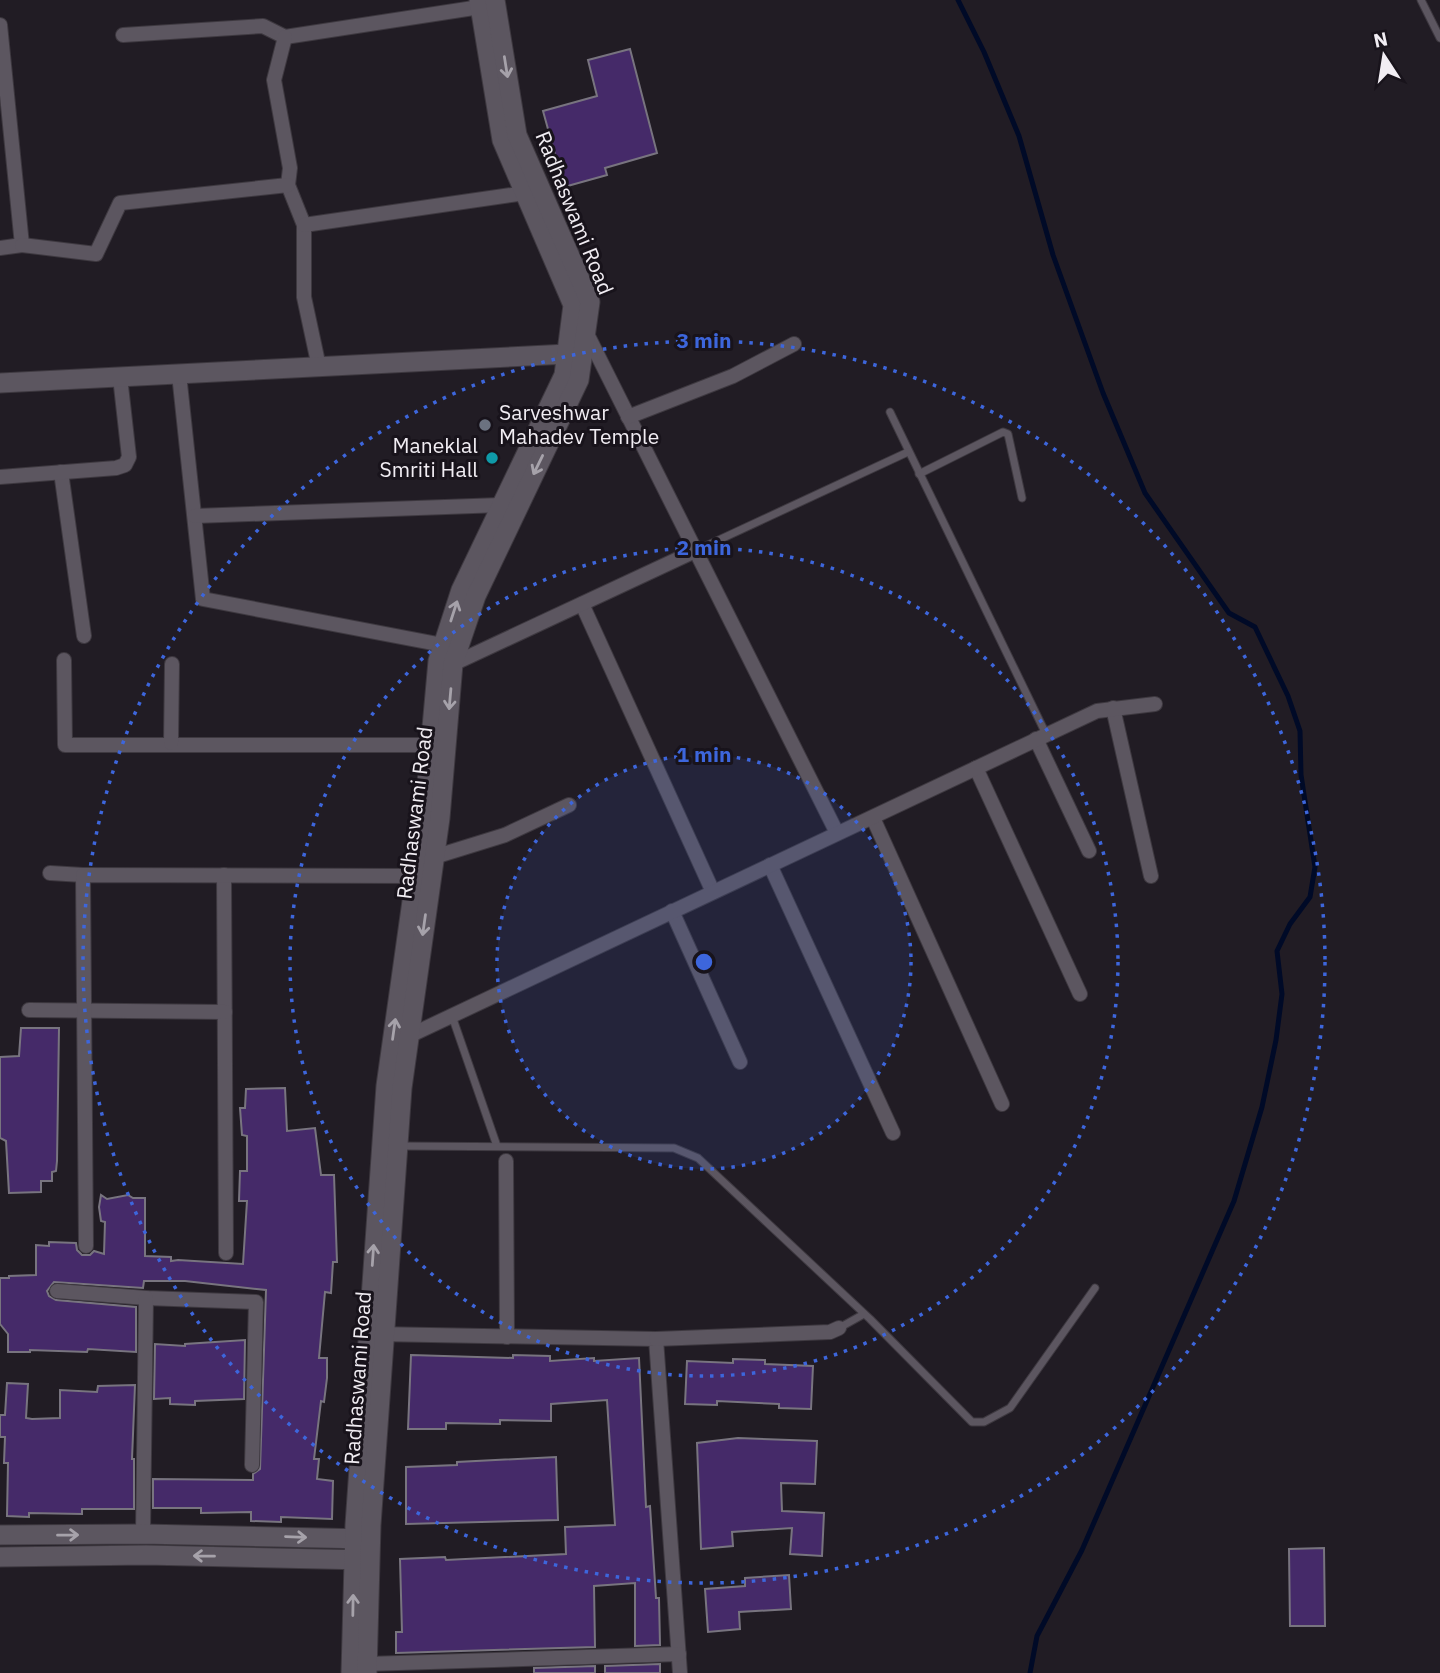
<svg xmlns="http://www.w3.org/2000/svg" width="1440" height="1673" font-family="'IBM Plex Sans',sans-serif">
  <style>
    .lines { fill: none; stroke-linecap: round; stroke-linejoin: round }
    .stream { stroke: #000a27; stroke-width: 5 }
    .building { fill: #452a69; stroke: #78747f; stroke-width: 2 }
    .lane-casing { stroke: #3e3940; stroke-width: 9 }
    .street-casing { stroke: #3e3940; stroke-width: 16 }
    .secondary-casing { stroke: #3e3940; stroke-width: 21 }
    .lane { stroke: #5c5660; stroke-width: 7 }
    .street { stroke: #5c5660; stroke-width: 14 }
    .secondary { stroke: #5c5660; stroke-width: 19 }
    .oneway { stroke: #a6a2aa }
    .ring { fill: none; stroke: #3d66dc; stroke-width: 3.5; stroke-dasharray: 3.5 7 }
    .worship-dot { fill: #6b7280; stroke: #18131b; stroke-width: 2.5 }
    .culture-dot { fill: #0f9aa8; stroke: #18131b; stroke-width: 2.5 }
    .labels { text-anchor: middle; stroke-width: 6; stroke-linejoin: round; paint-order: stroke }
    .street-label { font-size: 21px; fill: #f1edf3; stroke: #18131b }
    .poi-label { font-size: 21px; fill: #f1edf3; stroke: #18131b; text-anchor: start }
    .centre { fill: #3d66dc; stroke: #18131b; stroke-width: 3.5 }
    .ring-label { font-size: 21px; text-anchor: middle; font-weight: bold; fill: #3d66dc; stroke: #18131b; stroke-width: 6; stroke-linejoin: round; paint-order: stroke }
  </style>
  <rect width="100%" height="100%" fill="#211c24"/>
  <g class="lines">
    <path class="stream" d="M958 0 984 52 1019 136 1053 255 1103 393 1145 493 1229 613 1255 627 1288 696 1300 731 1301 775 1315 867 1310 897 1290 924 1277 951 1282 994 1276 1040 1262 1107 1234 1201 1082 1550 1037 1636 1030 1673"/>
  </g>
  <g class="building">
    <path d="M630 49 657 153 605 168 607 175 564 187 543 111 597 96 588 60Z"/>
    <path d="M21 1028H59L57 1161 56 1171 52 1172V1181H41V1192L9 1193 6 1141 0 1138V1057L19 1056Z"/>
    <path d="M285 1088 287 1131 315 1128 321 1175H334L337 1262H333L331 1293 325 1292 319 1358H327V1378L324 1402 321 1401 314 1459H319L317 1479 333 1481 332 1519 281 1517V1522L251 1521V1512L201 1513V1508H153V1479L253 1480V1474L260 1469 266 1290 185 1281H144L143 1288 54 1282 47 1291 49 1296 56 1300 136 1307V1352L88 1349 87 1352 30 1350V1352H8V1334L0 1324V1278H9V1276L36 1275V1245L49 1246V1242L76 1243 77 1250 82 1255H90L94 1251 104 1254 105 1222 101 1221 99 1207 101 1195 107 1199 128 1195 133 1198H145V1256L171 1257V1261L178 1260 243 1264 247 1201H239L240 1171H247V1136L242 1135 240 1108H245L246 1089Z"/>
    <path d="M245 1340 244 1399 195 1401V1405L170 1404V1398L154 1399 155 1344 185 1346V1344Z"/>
    <path d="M411 1355 513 1358V1355L550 1356V1361L594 1358V1361L639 1358 646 1507 650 1506 656 1598H659L660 1645 635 1646V1583L594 1586 595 1647 396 1653V1632H402L400 1559 445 1557 446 1560 566 1554 565 1527 615 1525 607 1400 551 1404V1421L500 1420V1424L446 1423V1429H408Z"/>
    <path d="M733 1359 765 1360V1364L813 1366 811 1409 779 1408V1404L717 1401V1405L685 1404 687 1361 733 1363Z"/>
    <path d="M7 1383 28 1384 26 1418 32 1419 60 1418V1390L97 1392 98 1386 135 1385 132 1459H134V1509H82V1514L29 1513V1517L7 1516 8 1463H4L5 1437H0V1415H5Z"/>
    <path d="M738 1438 817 1441 815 1484 781 1483 782 1511 824 1513 822 1556 790 1554 792 1528 732 1532 733 1546 701 1549 697 1443Z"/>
    <path d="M556 1457 558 1520 406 1524V1467L457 1465V1462Z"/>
    <path d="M1324 1548 1325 1626H1290L1289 1549Z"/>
    <path d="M789 1575 791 1609 739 1612 740 1629 708 1632 705 1589 745 1586V1578Z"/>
    <path d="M660 1664V1673H605V1666Z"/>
    <path d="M595 1666V1673H534V1668Z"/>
  </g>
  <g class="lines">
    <defs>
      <g id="lane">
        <path d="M1421 0 1440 38"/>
        <path d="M890 412 1046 734"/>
        <path d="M919 474 1003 432 1008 434 1022 498"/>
        <path d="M695 551 908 452"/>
        <path d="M452 1016 497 1146"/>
        <path d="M398 1146 674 1148 698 1158 870 1319 972 1422H984L1010 1408 1095 1288"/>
        <path d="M839 1328 864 1314"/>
      </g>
      <g id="street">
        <path d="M0 25 22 245 0 248"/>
        <path d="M123 35 263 26 285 37 480 7"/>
        <path d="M285 37 274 80 290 168 288 185 304 225V297L319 367"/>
        <path d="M304 225 525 193"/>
        <path d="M22 245 96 254 120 203 288 185"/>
        <path d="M586 332 837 833"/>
        <path d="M179 374 203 599 443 645"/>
        <path d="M628 417 733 376 794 344"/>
        <path d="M61 472 84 636"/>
        <path d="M0 477 116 468 125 465 129 457 120 377"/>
        <path d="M195 516 501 505"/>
        <path d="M582 604 713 892"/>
        <path d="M64 660 65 745H430"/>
        <path d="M453 664 695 551"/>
        <path d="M1113 708 1151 876"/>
        <path d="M1036 739 1089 851"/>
        <path d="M171 743 172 664"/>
        <path d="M976 768 1080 994"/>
        <path d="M873 818 1002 1104"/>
        <path d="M434 857 505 835 569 805"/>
        <path d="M770 865 893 1133"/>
        <path d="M50 873 83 875"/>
        <path d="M224 875 226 1253"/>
        <path d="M672 911 740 1062"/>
        <path d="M29 1010 225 1012"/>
        <path d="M409 1036 1097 711 1155 704"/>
        <path d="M506 1161 507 1337"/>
        <path d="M86 1246 83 875 416 876"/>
        <path d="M57 1291 146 1298 256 1302 252 1465"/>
        <path d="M377 1334 656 1339 680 1673"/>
        <path d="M656 1339 830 1332 839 1328"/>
        <path d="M143 1534 146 1298"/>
        <path d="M367 1664 679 1654"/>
      </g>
      <g id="secondary">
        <path d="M0 383 567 354"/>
        <path d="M0 1535 143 1534 366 1539"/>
        <path d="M0 1557 146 1555 365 1560"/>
        <path d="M351 1673 355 1525 386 1086 424 816 438 661 461 590 564 375 573 305 502 140 479 0"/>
        <path d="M367 1673 371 1525 402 1088 440 818 453 664 476 596 579 380 590 302 517 135 495 0"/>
      </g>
    </defs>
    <use href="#lane" class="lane-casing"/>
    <use href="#street" class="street-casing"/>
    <use href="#secondary" class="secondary-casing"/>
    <use href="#lane" class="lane"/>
    <use href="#street" class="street"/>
    <use href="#secondary" class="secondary"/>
  </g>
  <defs><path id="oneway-shaft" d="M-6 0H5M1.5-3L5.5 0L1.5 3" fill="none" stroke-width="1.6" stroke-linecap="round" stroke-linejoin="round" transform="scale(1.75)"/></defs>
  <g class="oneway">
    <use href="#oneway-shaft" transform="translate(506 67) rotate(81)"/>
    <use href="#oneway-shaft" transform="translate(538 465) rotate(116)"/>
    <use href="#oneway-shaft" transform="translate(454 611) rotate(-72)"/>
    <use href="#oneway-shaft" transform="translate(450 699) rotate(95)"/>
    <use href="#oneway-shaft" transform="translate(424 925) rotate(98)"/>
    <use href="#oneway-shaft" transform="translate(394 1029) rotate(-82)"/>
    <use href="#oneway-shaft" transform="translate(373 1255) rotate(-86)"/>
    <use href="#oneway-shaft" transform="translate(68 1535) rotate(-1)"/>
    <use href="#oneway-shaft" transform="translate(296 1537) rotate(2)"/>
    <use href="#oneway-shaft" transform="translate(204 1556) rotate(-179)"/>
    <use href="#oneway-shaft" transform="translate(353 1605) rotate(-89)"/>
  </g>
  <circle cx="704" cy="962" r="207" fill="#3d66dc" fill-opacity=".12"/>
  <g class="ring">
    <circle cx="704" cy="962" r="207"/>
    <circle cx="704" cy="962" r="414"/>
    <circle cx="704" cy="962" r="621"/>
  </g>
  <circle class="worship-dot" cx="485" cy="425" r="7"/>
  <circle class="culture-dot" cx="492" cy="458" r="7"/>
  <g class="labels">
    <g class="street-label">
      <text transform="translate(574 213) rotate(68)" y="7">Radhaswami Road</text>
      <text transform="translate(415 813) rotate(-83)" y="7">Radhaswami Road</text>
      <text transform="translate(358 1378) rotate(-86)" y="7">Radhaswami Road</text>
    </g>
    <g class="poi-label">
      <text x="499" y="420">Sarveshwar<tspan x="499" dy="24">Mahadev Temple</tspan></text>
      <text x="478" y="453" text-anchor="end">Maneklal<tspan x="478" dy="24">Smriti Hall</tspan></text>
    </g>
  </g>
  <circle cx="704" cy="962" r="10" class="centre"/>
  <g class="ring-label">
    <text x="704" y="348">3 min</text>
    <text x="704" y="555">2 min</text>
    <text x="704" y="762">1 min</text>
  </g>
  <g transform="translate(1384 56) rotate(348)" stroke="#18131b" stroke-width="5" paint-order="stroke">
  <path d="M0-5L12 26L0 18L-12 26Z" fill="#f1edf3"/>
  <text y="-10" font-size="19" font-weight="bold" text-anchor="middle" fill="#f1edf3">N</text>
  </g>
</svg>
